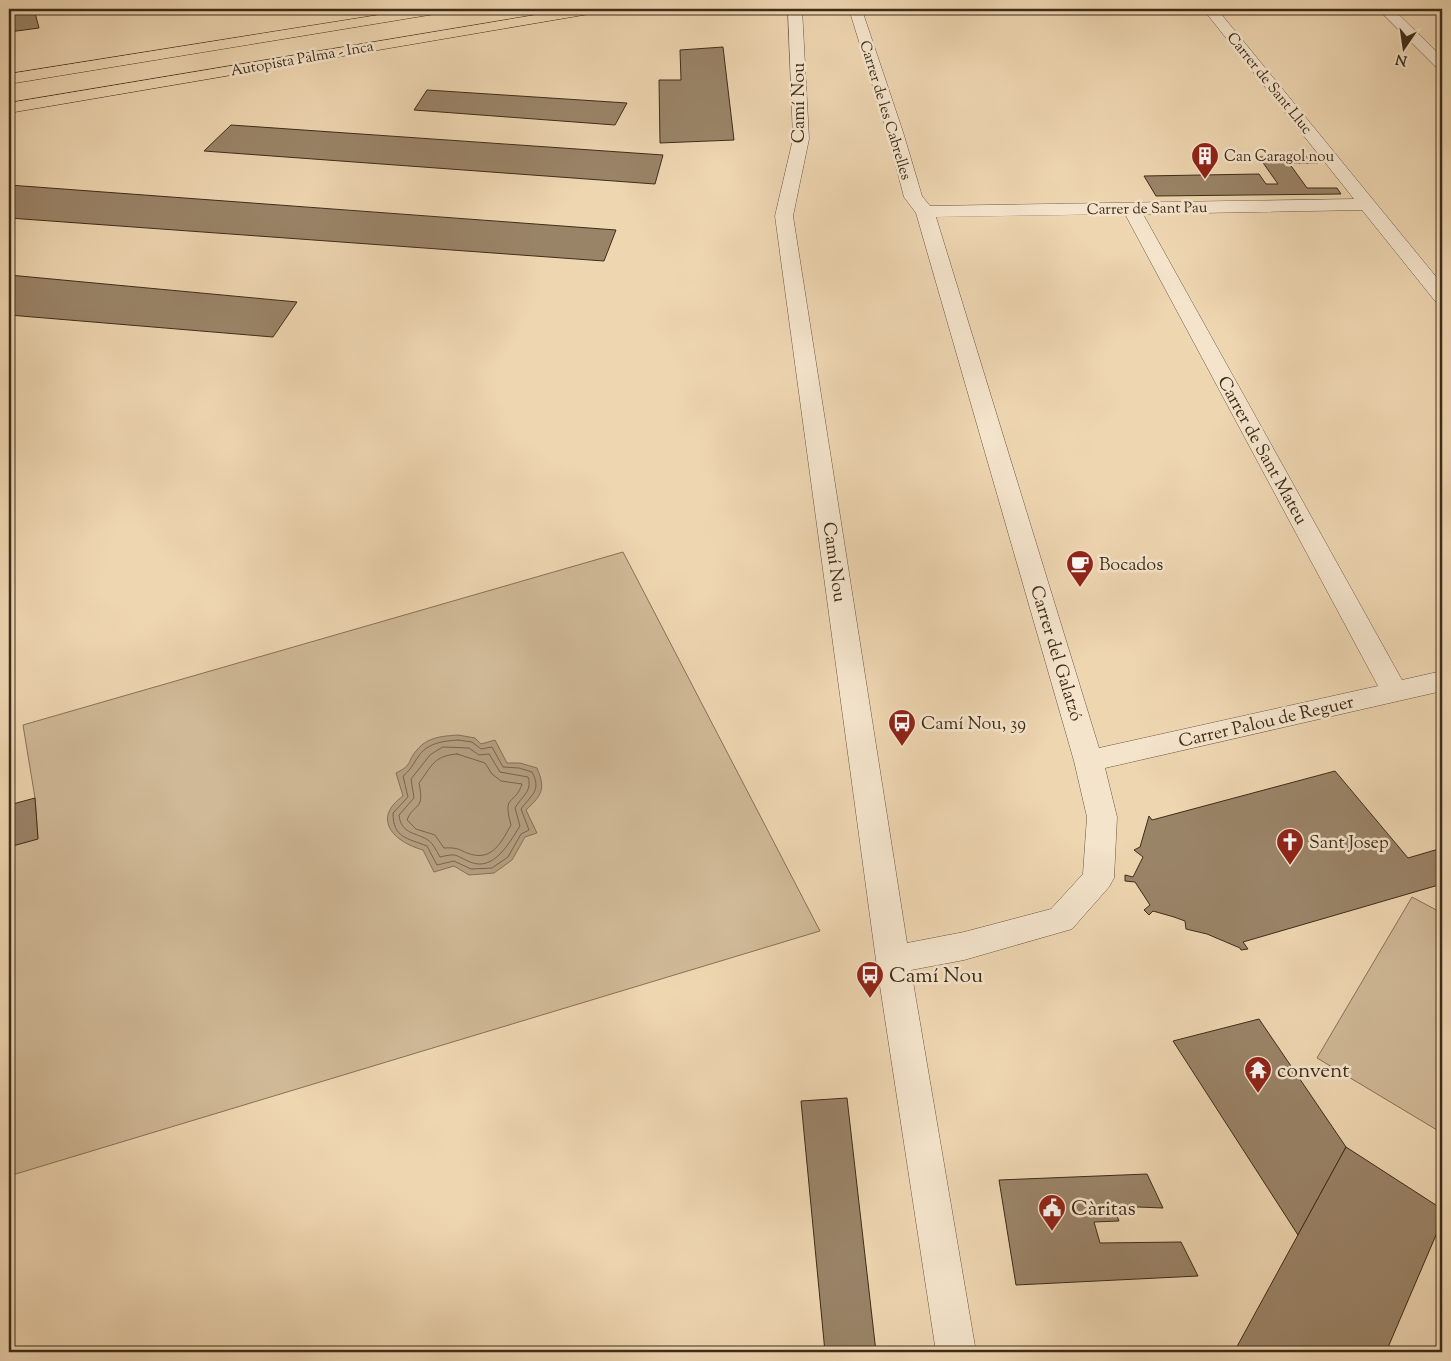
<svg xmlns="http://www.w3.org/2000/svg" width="1451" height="1361" font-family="'Sorts Mill Goudy',serif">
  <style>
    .green { fill: #d0b997; stroke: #877258 }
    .water { fill: #b29c7d; stroke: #846f55 }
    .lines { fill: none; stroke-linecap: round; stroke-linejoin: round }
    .shore { stroke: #78644a; stroke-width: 1 }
    .building { fill: #9a8468; stroke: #3e2c18 }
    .minor-casing { stroke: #6a563e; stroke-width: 1 }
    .highway-casing { stroke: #3e2c18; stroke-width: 1 }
    .minor { fill: #f4e4cc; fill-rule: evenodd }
    .highway { fill: #eed6b1; fill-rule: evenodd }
    .labels { text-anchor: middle; stroke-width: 5; stroke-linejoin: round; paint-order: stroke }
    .far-street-label { font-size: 15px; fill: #3e2c18; stroke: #f4e4cc }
    .far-poi-label { font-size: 15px; fill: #3e2c18; stroke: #f4e4cc; text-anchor: start }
    .street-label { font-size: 18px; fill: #3e2c18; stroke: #f4e4cc }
    .poi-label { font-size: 18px; fill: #3e2c18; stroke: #f4e4cc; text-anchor: start }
    .near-poi-label { font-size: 21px; fill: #3e2c18; stroke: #f4e4cc; text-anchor: start }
  </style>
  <rect width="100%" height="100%" fill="#eed6b1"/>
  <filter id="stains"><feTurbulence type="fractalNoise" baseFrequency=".004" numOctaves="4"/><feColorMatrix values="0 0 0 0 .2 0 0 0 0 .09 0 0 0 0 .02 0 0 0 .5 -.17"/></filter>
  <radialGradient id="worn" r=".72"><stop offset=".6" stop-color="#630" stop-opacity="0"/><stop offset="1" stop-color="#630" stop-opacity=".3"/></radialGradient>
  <g class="green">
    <path d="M623 552 820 931 9 1176V847L38 838 35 798 23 725Z"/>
    <path d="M1412 897 1442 913V1133L1317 1058Z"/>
  </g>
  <path class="water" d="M458 735 475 738 481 744 495 740 507 763H520L537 768C546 789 542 795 526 810L537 833 525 837 512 860 494 873 469 875 454 866 434 872 423 850C394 842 371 819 403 796L396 773C414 764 406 762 417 750 427 737 443 736 458 735Z"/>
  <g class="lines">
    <g class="shore">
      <path d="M458 740 472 742 481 749 492 747 503 767 519 768 532 772C542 791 531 795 521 809L529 830 521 834 508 857 492 868 471 869 454 861 437 865 427 846C407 838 393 838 393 813L408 797 403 776C410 771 413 764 418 757 427 743 443 741 458 740Z"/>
      <path d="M443 747 469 748 479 755 489 754 500 772 528 777C533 791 521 797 515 808L520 826C509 843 494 872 470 862 454 855 458 853 440 857 437 852 433 843 428 840 415 832 401 834 399 815L414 798 411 779 430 755Z"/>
      <path d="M457 754 485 763 492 774 501 781 522 784C515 806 502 793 511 825 503 839 494 859 474 855 460 852 462 847 444 848L435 835 416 829 407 820C414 802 425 812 419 783 432 766 433 756 457 754Z"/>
    </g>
  </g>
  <g class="building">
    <path d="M9 9H34L39 28 9 32Z"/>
    <path d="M723 47 734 140 660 143 659 80H681L680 50Z"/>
    <path d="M427 90 627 103 615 125 414 110Z"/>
    <path d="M231 125 663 155 655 184 204 151Z"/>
    <path d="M1313 156 1318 163H1289L1307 188H1337L1341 194 1156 196 1144 176 1259 174 1266 184H1278L1259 157Z"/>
    <path d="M9 185 616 230 604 261 9 218Z"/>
    <path d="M9 275 297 302 273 337 9 315Z"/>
    <path d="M1335 771 1408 858 1442 848V884L1243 942 1248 949 1241 950 1240 948 1207 934 1186 929 1185 921 1174 917 1153 911 1149 915 1144 910 1150 905 1135 882 1125 881V875L1133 877 1143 857 1134 850 1140 847 1149 816 1152 820Z"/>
    <path d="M35 798 38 839 9 847V805Z"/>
    <path d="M1259 1019 1346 1147 1298 1235 1173 1041Z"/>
    <path d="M847 1098 876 1352H825L801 1101Z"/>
    <path d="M1346 1147 1442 1209V1221L1386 1352H1234Z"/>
    <path d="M1147 1174 1163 1208 1113 1206 1119 1221 1094 1222 1100 1243 1181 1242 1198 1276 1016 1285 999 1180Z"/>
  </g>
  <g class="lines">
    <defs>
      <g id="minor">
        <path d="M788 9H802L809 139 793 216 907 943 964 932 1051 909 1083 874 1087 817 1074 761 916 213 904 197 887 132 849 9H868L863 13 903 132 922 196 930 206 1354 199 1203 9H1217L1442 284V303L1435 301 1362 210 1143 214 1402 680 1442 671V691L1105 768 1117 817 1114 878 1109 887 1072 929 964 960 911 970 976 1352H936L876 960 775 216 793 139ZM1125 214 1378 686 1099 748 936 217Z"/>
        <path d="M1378 9H1393L1442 57V70L1437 68Z"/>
      </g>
      <g id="highway">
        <path d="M416 9H448L446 12 441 13 9 84V74Z"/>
        <path d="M571 9H602L600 12 595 13 9 113V103Z"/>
      </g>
    </defs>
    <use href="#minor" class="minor-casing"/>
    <use href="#highway" class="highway-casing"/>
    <use href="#minor" class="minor"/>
    <use href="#highway" class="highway"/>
  </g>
  <defs>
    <symbol id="building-pin" viewBox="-11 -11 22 30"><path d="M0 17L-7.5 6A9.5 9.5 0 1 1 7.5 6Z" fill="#8f2418" stroke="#f4e4cc"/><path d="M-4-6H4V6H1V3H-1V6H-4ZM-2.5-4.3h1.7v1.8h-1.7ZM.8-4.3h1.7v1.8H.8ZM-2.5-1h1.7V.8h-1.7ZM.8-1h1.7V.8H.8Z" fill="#fff"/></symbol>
    <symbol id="cafe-pin" viewBox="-11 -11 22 30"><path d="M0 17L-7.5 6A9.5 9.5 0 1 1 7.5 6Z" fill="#8f2418" stroke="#f4e4cc"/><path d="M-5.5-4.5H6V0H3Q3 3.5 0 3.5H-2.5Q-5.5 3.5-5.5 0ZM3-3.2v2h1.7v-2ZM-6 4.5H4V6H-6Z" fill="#fff"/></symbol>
    <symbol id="bus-pin" viewBox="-11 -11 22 30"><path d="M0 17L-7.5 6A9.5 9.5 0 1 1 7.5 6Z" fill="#8f2418" stroke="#f4e4cc"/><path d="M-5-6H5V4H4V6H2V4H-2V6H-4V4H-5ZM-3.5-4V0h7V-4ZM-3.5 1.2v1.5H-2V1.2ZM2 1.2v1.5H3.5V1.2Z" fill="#fff"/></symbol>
    <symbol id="church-pin" viewBox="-11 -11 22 30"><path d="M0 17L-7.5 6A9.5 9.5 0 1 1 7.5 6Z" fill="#8f2418" stroke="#f4e4cc"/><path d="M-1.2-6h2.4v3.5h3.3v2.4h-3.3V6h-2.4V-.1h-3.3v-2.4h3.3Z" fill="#fff"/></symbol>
    <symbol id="temple-pin" viewBox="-11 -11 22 30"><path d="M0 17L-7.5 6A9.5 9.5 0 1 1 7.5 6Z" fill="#8f2418" stroke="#f4e4cc"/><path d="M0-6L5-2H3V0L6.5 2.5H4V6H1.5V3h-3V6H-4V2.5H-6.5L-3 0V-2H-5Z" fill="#fff"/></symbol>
    <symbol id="civic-pin" viewBox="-11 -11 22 30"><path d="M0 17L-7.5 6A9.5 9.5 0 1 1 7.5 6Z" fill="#8f2418" stroke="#f4e4cc"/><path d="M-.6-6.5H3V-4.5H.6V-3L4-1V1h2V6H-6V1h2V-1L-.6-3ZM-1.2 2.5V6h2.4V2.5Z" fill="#fff"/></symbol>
  </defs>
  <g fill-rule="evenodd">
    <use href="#building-pin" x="1189" y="140" width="32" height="43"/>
    <use href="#cafe-pin" x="1064" y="548" width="32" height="43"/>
    <use href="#bus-pin" x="886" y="707" width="32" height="43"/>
    <use href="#church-pin" x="1274" y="826" width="32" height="43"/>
    <use href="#bus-pin" x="854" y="959" width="32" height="43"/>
    <use href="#temple-pin" x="1242" y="1054" width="32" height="43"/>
    <use href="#civic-pin" x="1036" y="1192" width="32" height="43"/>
  </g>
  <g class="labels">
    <g class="far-street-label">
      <text transform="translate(302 58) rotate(-10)" y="5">Autopista Palma - Inca</text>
      <text transform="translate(1270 83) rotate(51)" y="5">Carrer de Sant Lluc</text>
      <text transform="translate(886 110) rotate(73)" y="5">Carrer de les Cabrelles</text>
      <text transform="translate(1147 208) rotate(-1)" y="5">Carrer de Sant Pau</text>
    </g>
    <g class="far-poi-label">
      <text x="1224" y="161">Can Caragol nou</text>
    </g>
    <g class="street-label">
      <text transform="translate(798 103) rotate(-90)" y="6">Camí Nou</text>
      <text transform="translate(1263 450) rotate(61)" y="6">Carrer de Sant Mateu</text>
      <text transform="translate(835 562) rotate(82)" y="6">Camí Nou</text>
      <text transform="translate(1057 653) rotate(73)" y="6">Carrer del Galatzó</text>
      <text transform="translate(1266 721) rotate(-13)" y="6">Carrer Palou de Reguer</text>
    </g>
    <g class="poi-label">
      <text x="1099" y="570">Bocados</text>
      <text x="921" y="729">Camí Nou, 39</text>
      <text x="1309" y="848">Sant Josep</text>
    </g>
    <g class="near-poi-label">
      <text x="889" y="982">Camí Nou</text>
      <text x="1277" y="1077">convent</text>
      <text x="1071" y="1215">Càritas</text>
    </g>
  </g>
  <rect width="1451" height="1361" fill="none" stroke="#eed6b1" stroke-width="30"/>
  <rect x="10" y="10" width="1431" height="1341" fill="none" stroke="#3e2c18" stroke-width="2.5"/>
  <rect x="15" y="15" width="1421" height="1331" fill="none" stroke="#3e2c18"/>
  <g transform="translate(1404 48) rotate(193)" stroke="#f4e4cc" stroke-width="4" paint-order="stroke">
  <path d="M0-4L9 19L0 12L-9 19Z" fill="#3e2c18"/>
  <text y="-8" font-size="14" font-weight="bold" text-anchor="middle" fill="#3e2c18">N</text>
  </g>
  <rect width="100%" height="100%" filter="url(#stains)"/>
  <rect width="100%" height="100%" fill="url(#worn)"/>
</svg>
